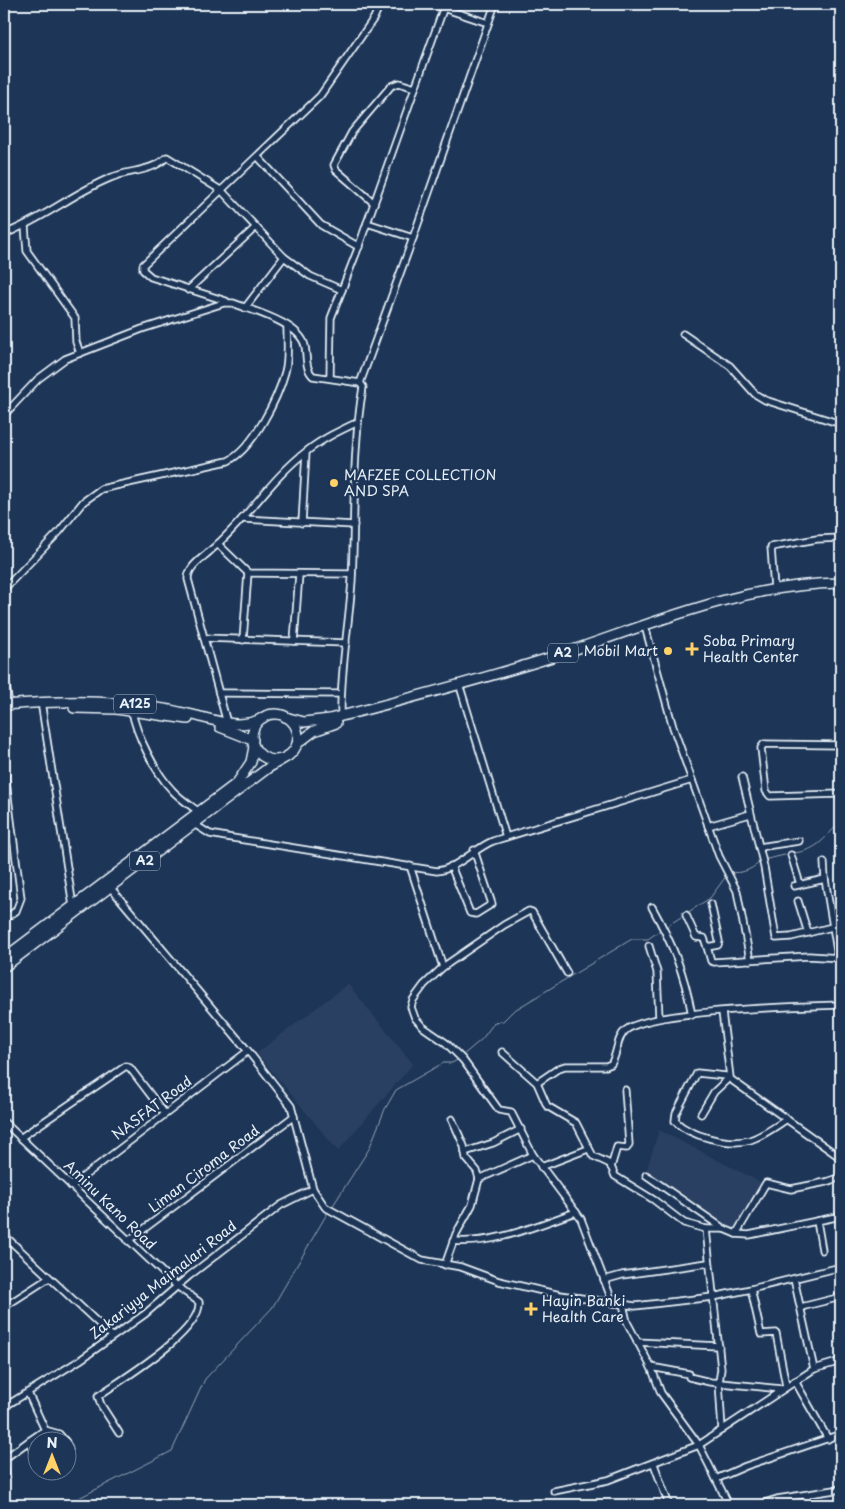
<svg xmlns="http://www.w3.org/2000/svg" width="845" height="1509" font-family="'Playpen Sans',sans-serif">
  <style>
    .built { fill: #2a4162 }
    .lines { fill: none; stroke-linecap: round; stroke-linejoin: round }
    .stream { stroke: #95a4b5; stroke-width: 1 }
    .minor-casing { stroke: #e8f1f8; stroke-width: 9 }
    .highway-casing { stroke: #e8f1f8; stroke-width: 12 }
    .minor { stroke: #1d3557; stroke-width: 5.5 }
    .highway { stroke: #1d3557; stroke-width: 9 }
    .poi-dot { fill: #ffd166; stroke: #1d3557; stroke-width: 2 }
    .labels { text-anchor: middle; stroke-width: 4.5; stroke-linejoin: round; paint-order: stroke }
    .shield { fill: #1d3557; stroke: #abb9c8; stroke-width: 1 }
    .shield-label { font-size: 12px; font-weight: bold; fill: #e8f1f8 }
    .poi-label { font-size: 14px; fill: #e8f1f8; stroke: #1d3557; text-anchor: start }
    .street-label { font-size: 14px; fill: #e8f1f8; stroke: #1d3557 }
  </style>
  <rect width="100%" height="100%" fill="#1d3557"/>
  <filter id="ink" filterUnits="userSpaceOnUse"><feTurbulence type="fractalNoise" baseFrequency=".02" numOctaves="2"/><feDisplacementMap in="SourceGraphic" scale="10" xChannelSelector="R" yChannelSelector="G"/><feConvolveMatrix kernelMatrix="1 2 1 2 8 2 1 2 1" color-interpolation-filters="sRGB"/></filter>
  <g filter="url(#ink)">
    <g class="built">
      <path d="M348 984 413 1064 338 1151 257 1053Z"/>
      <path d="M659 1130 764 1184 734 1231 646 1172Z"/>
    </g>
    <g class="lines">
      <g class="stream">
        <path d="M793 853C816 851 823 840 838 824"/>
        <path d="M763 860 789 854"/>
        <path d="M730 872C740 874 750 871 760 862"/>
        <path d="M687 913 710 898 727 875"/>
        <path d="M664 928 684 915"/>
        <path d="M462 1056 482 1039 494 1023 503 1021 513 1011 632 939H648L661 930"/>
        <path d="M332 1207 369 1149 385 1109 396 1090 443 1063H452L459 1059"/>
        <path d="M65 1505 172 1451 205 1379 272 1308 328 1212"/>
      </g>
      <defs>
        <g id="minor">
          <path d="M443 8 488 23"/>
          <path d="M258 157 321 225 359 247"/>
          <path d="M374 203 336 170 334 165 352 132 391 86 399 83 415 88"/>
          <path d="M25 226 27 251 75 318 76 342 80 353"/>
          <path d="M4 234C42 220 73 193 110 178 131 169 150 173 167 157L222 191 284 257 310 276 342 290"/>
          <path d="M413 238 495 4"/>
          <path d="M188 290 256 227"/>
          <path d="M226 301 151 277 143 270V265L320 96 374 18 380 4"/>
          <path d="M245 308 284 257"/>
          <path d="M683 334 730 366 755 394 765 400 841 424"/>
          <path d="M330 378 331 318 357 251 445 4"/>
          <path d="M360 383 413 238 367 223"/>
          <path d="M4 415 38 379 65 359 142 329 224 303H233C253 311 300 323 305 346 307 356 305 369 313 376L360 383 363 387C352 450 355 516 352 580 349 626 340 671 341 716"/>
          <path d="M242 519 354 525"/>
          <path d="M302 523 306 452"/>
          <path d="M218 544 248 573 352 574"/>
          <path d="M4 589 59 532 83 502 101 489 228 461C253 449 278 398 285 372 289 358 287 340 287 326"/>
          <path d="M774 589 771 547 817 539 841 538"/>
          <path d="M646 630 673 727 719 856 737 891 750 960"/>
          <path d="M204 638 346 643"/>
          <path d="M243 640 248 573"/>
          <path d="M294 641 299 574"/>
          <path d="M4 672 9 705"/>
          <path d="M461 690 506 837"/>
          <path d="M219 693 341 694"/>
          <path d="M42 708 73 906"/>
          <path d="M132 711C136 734 155 772 172 790 179 798 190 805 199 812"/>
          <path d="M227 723 188 579C188 566 203 558 211 550 246 521 270 479 307 451 322 439 339 431 356 423"/>
          <path d="M841 745 764 744 761 748 766 791 770 796 841 794"/>
          <path d="M4 766 21 898 16 911 4 919"/>
          <path d="M742 777 764 867 776 938 791 937 832 927"/>
          <path d="M194 824 210 834 226 837 437 871C457 869 475 848 493 841L692 780"/>
          <path d="M708 826 750 814"/>
          <path d="M759 847 799 841"/>
          <path d="M791 855 800 884"/>
          <path d="M824 862 825 879"/>
          <path d="M410 866 443 967"/>
          <path d="M451 866 470 913 476 914 492 904 474 850"/>
          <path d="M794 886 825 879 838 957"/>
          <path d="M110 887 248 1051 291 1106 313 1189 325 1207 422 1260 461 1267 499 1281 560 1295 635 1306 713 1297 751 1289 841 1267"/>
          <path d="M798 901 808 933"/>
          <path d="M711 904 719 941 718 945 707 947 711 961 714 962 809 956 840 958"/>
          <path d="M652 907C673 945 684 972 692 1015"/>
          <path d="M686 915 696 937 704 938 707 947"/>
          <path d="M649 946 657 972 659 1018"/>
          <path d="M567 973 532 912 529 911 504 925 443 967 424 985 413 1000 411 1007 415 1018 423 1027 446 1043 463 1060 499 1110 511 1112 533 1155 581 1219 613 1303"/>
          <path d="M840 1005 841 945"/>
          <path d="M502 1052 537 1083 547 1106 576 1123 593 1156 610 1164 615 1176 654 1200 684 1223 706 1229H724"/>
          <path d="M537 1083 559 1068 565 1066H606L611 1064C618 1054 616 1038 626 1030 651 1010 803 1006 841 1005"/>
          <path d="M701 1114 714 1092 730 1077 722 1012"/>
          <path d="M787 1119C776 1126 763 1136 750 1140 728 1146 690 1136 675 1121L676 1113 697 1073 726 1076 733 1081 841 1158"/>
          <path d="M4 1122 177 1286 199 1302C202 1332 122 1379 98 1396L101 1405 119 1433"/>
          <path d="M20 1138 126 1066 130 1068 165 1114"/>
          <path d="M465 1152 493 1143 521 1129"/>
          <path d="M541 1167 588 1149"/>
          <path d="M611 1167 617 1147 627 1148 629 1144 625 1090"/>
          <path d="M646 1175 724 1229 736 1234 749 1235 841 1216"/>
          <path d="M479 1179 533 1155"/>
          <path d="M71 1186 248 1051"/>
          <path d="M817 1221 822 1250"/>
          <path d="M706 1229 721 1369 719 1382 722 1430"/>
          <path d="M736 1234 766 1183 791 1189 826 1182 841 1177"/>
          <path d="M4 1235 112 1336"/>
          <path d="M128 1241 294 1116"/>
          <path d="M453 1241C495 1245 537 1225 576 1212"/>
          <path d="M445 1265 456 1234 472 1205 479 1179 477 1171 466 1158 464 1146 452 1119"/>
          <path d="M794 1279 814 1369"/>
          <path d="M604 1280 622 1275 708 1263"/>
          <path d="M751 1289 761 1334 776 1333 786 1386"/>
          <path d="M623 1304 627 1322 651 1367 661 1393 699 1445 729 1505"/>
          <path d="M4 1307 49 1278"/>
          <path d="M801 1307 841 1297"/>
          <path d="M637 1342 719 1346"/>
          <path d="M651 1367 689 1374V1377L710 1382 782 1389"/>
          <path d="M795 1381 828 1439"/>
          <path d="M28 1393 45 1430 29 1441"/>
          <path d="M4 1407 80 1360 145 1314 189 1276 281 1205 313 1189"/>
          <path d="M45 1430 59 1434 66 1442"/>
          <path d="M68 1446 69 1450"/>
          <path d="M4 1459 29 1441 38 1462"/>
          <path d="M4 1460 6 1478"/>
          <path d="M654 1464 669 1505"/>
          <path d="M716 1479 746 1466 841 1434"/>
          <path d="M554 1491 608 1480 699 1445 814 1369 841 1361"/>
          <path d="M807 1495 808 1505"/>
          <path d="M758 1505 777 1499 841 1489"/>
        </g>
        <g id="highway">
          <path d="M4 705C67 700 131 699 193 715 217 721 239 730 263 718"/>
          <path d="M74 708 116 709 188 719"/>
          <circle cx="275" cy="737" r="23"/>
          <path d="M285 717 304 722 330 719C403 700 477 681 549 658 645 627 739 584 841 583"/>
          <path d="M220 727 253 740"/>
          <path d="M297 744 314 731 336 723"/>
          <path d="M4 958 237 783 251 762 254 747"/>
          <path d="M4 967 268 768 288 756"/>
        </g>
      </defs>
      <use href="#minor" class="minor-casing"/>
      <use href="#highway" class="highway-casing"/>
      <use href="#minor" class="minor"/>
      <use href="#highway" class="highway"/>
    </g>
  </g>
  <g class="poi-dot">
    <circle cx="334" cy="483" r="5"/>
    <path d="M689.5 641.5h5v5h5v5h-5v5h-5v-5h-5v-5h5z"/>
    <circle cx="668" cy="651" r="5"/>
    <path d="M528.5 1301.5h5v5h5v5h-5v5h-5v-5h-5v-5h5z"/>
  </g>
  <g class="labels">
    <g class="shield">
      <rect x="548" y="643.5" width="30" height="19" rx="4"/>
      <rect x="114" y="694.5" width="42" height="19" rx="4"/>
      <rect x="130" y="851.5" width="30" height="19" rx="4"/>
    </g>
    <g class="shield-label">
      <text x="563" y="657">A2</text>
      <text x="135" y="708">A125</text>
      <text x="145" y="865">A2</text>
    </g>
    <g class="poi-label">
      <text x="344" y="480">MAFZEE COLLECTION<tspan x="344" dy="16">AND SPA</tspan></text>
      <text x="703" y="646">Soba Primary<tspan x="703" dy="16">Health Center</tspan></text>
      <text x="658" y="656" text-anchor="end">Mobil Mart</text>
      <text x="542" y="1306">Hayin Banki<tspan x="542" dy="16">Health Care</tspan></text>
    </g>
    <g class="street-label">
      <text transform="translate(152 1108) rotate(-37)" y="5">NASFAT Road</text>
      <text transform="translate(204 1169) rotate(-37)" y="5">Liman Ciroma Road</text>
      <text transform="translate(110 1205) rotate(44)" y="5">Aminu Kano Road</text>
      <text transform="translate(163 1280) rotate(-38)" y="5">Zakariyya Maimalari Road</text>
    </g>
  </g>
  <rect width="845" height="1509" fill="none" stroke="#1d3557" stroke-width="20"/>
  <rect x="10" y="10" width="825" height="1489" fill="none" stroke="#e8f1f8" stroke-width="2" filter="url(#ink)"/>
  <g transform="translate(52 1456)"><circle r="24" fill="#1d3557" stroke="#6e8097"/>
  <path d="M0-4L9 19L0 12L-9 19Z" fill="#ffd166"/>
  <text y="-8" font-size="14" font-weight="bold" text-anchor="middle" fill="#e8f1f8">N</text>
  </g>
</svg>
